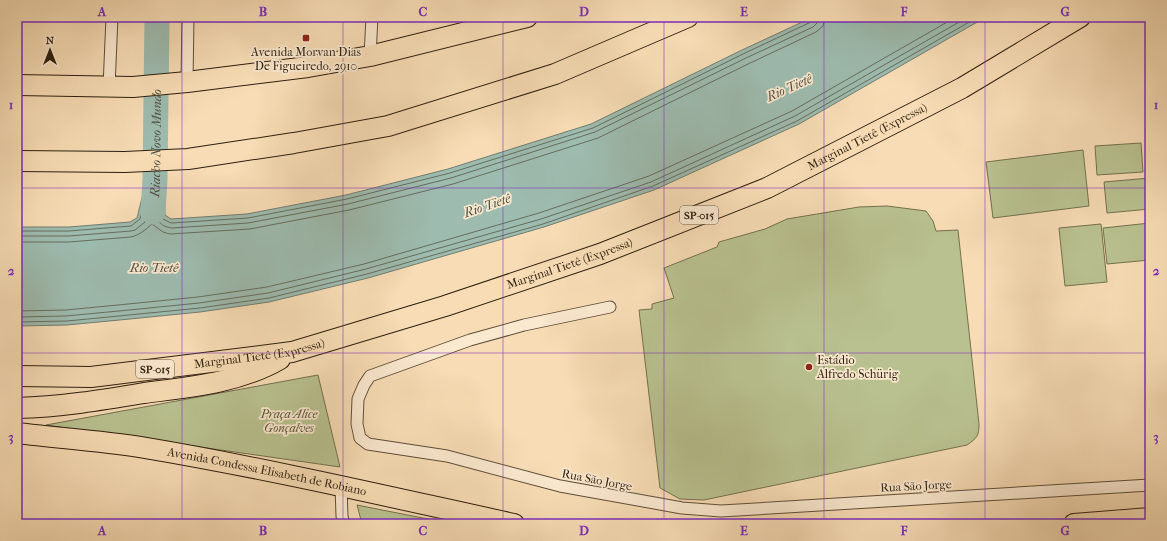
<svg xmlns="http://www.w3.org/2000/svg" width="1167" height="541" font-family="'IM FELL French Canon',serif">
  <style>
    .green { fill: #b9c190; stroke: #74704f }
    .water { fill: #9dbbaf; stroke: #717d6f }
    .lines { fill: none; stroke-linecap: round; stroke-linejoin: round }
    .shore { stroke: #666d5e; stroke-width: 1 }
    .river { stroke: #9dbbaf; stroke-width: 25 }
    .street-casing { stroke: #604e38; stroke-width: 13 }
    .highway-casing { stroke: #2e1f0e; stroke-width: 22 }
    .street { stroke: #fae8cf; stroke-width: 11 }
    .highway { stroke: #f7dcb5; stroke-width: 20 }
    .grid { fill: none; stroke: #7b2cbf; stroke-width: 1; stroke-opacity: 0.55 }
    .poi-dot { fill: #8f2418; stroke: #fae8cf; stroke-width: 1.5 }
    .labels { text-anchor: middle; stroke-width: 3.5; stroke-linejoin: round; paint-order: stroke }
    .shield { fill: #fae8cf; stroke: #6b5b48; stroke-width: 1 }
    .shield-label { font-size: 11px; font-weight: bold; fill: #2e1f0e }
    .poi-label { font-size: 12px; fill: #2e1f0e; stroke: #fae8cf }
    .street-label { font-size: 12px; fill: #2e1f0e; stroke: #fae8cf }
    .park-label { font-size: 12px; font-style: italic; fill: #585035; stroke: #fae8cf }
    .water-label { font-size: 13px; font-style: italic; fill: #4f4e3e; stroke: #fae8cf }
    .neatline { fill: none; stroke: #7b2cbf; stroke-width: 1.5 }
    .grid-label { font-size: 13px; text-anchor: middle; font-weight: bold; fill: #7b2cbf }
  </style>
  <rect width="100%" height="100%" fill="#f7dcb5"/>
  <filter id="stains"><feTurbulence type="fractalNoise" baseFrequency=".005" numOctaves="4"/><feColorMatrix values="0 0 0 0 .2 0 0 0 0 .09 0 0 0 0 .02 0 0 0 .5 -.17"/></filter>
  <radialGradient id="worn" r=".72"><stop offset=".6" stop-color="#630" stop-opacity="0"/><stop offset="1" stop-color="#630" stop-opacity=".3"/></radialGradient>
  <g class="green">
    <path d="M1141 143 1143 172 1097 175 1095 146Z"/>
    <path d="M1083 150 1089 206 993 218 986 162Z"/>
    <path d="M1150 178V209L1107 213 1104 182Z"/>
    <path d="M887 206 926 211 933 221 936 231 958 230 979 424C979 436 977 438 967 445L704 500 680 499 660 488 639 310 652 309V304L674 298 664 268 717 247 719 242 765 229 787 219 859 207Z"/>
    <path d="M1150 223V260L1107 264 1103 228Z"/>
    <path d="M1101 224 1107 282 1065 286 1059 228Z"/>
    <path d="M318 375 340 467 46 425Z"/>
    <path d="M357 505 453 524H362Z"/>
  </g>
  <path class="water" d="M813 17H986L799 124 654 190 544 227 368 278 269 302 200 312 130 319 67 325 17 326V227H69L130 222 137 218 147 178H164L165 215 171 219 247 214 346 195 448 169 591 124 742 50Z"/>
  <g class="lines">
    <g class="shore">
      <path d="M17 231H69L131 226 140 219 150 184 151 183H158L160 184 161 216 163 219 171 223 248 218 347 199 450 173 593 128 743 54 811 22 813 20 814 17"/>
      <path d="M17 236H69L131 231 135 230 145 222 152 196 153 195 156 196C156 210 153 226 172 228L248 223 348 204 451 178 595 132 746 58 813 27 817 23 819 17"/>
      <path d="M17 242H69L131 237C140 235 146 229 152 224L163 232 170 234 250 229 349 210 453 184 598 138 748 64 816 32 823 26 825 17"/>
      <path d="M17 311 66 310 128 304 198 297 267 287 364 264 539 213 649 176 792 111 956 17"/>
      <path d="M17 317 66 316 129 310 199 303 268 293 366 269 541 219 651 182 795 116 968 17"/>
      <path d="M17 322 67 321 129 315 200 308 269 298 367 274 543 224 653 186 797 121 978 17"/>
    </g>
    <path class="river" id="s1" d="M153 212 155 179 157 17"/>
    <defs>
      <g id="street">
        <path d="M370 56 372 17"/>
        <path d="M187 82 188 17"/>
        <path d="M109 87 112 17"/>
        <path d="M610 307 524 325 470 340 370 376 364 385 358 399 357 424 360 438 368 444 447 456 560 486 682 508 721 511 1150 485"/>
        <path d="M341 486 342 516 344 524"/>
      </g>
      <g id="highway">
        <path d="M17 85 133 87 187 82 308 67 370 56 527 17"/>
        <path d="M17 161 125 162 188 159 294 143 388 126 555 74 688 17"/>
        <path id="s2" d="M17 376 91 377 292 352 445 306 600 254 767 188 962 88 1080 17"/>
        <path d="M17 408C60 407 102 400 144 393 190 387 239 383 280 359"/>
        <path id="s3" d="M17 433C58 438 100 441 140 447 266 468 390 497 514 524"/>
        <path d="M1074 524 1150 518"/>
      </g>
    </defs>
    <use href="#street" class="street-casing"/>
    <use href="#highway" class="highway-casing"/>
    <use href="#street" class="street"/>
    <use href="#highway" class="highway"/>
  </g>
  <path class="grid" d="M182 17V524M343 17V524M503 17V524M664 17V524M824 17V524M985 17V524M17 188H1150M17 353H1150"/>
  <g class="poi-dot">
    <rect x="302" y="34" width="8" height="8" rx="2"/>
    <circle cx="809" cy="367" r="4"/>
  </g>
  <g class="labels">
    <g class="shield">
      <rect x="680" y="206" width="38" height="18" rx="3"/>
      <rect x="136" y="360" width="38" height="18" rx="3"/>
    </g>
    <g class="shield-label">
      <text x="699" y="219">SP-015</text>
      <text x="155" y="373">SP-015</text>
    </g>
    <g class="poi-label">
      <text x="306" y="56">Avenida Morvan Dias<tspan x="306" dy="14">De Figueiredo, 2910</tspan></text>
      <text x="817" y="364" text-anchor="start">Estádio<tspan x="817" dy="14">Alfredo Schürig</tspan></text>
    </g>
    <g class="street-label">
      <text dy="4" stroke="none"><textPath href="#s2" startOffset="892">Marginal Tietê (Expressa)</textPath></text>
      <text dy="4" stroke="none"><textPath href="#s2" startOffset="568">Marginal Tietê (Expressa)</textPath></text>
      <text dy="4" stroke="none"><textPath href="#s2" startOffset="244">Marginal Tietê (Expressa)</textPath></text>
      <text dy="4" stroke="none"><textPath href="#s3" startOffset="253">Avenida Condessa Elisabeth de Robiano</textPath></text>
      <text transform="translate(597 480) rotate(11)" y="4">Rua São Jorge</text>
      <text transform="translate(916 486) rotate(-3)" y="4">Rua São Jorge</text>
    </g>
    <g class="park-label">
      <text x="289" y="418">Praça Alice<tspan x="289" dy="14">Gonçalves</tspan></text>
    </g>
    <g class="water-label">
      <text transform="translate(789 87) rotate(-24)" y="5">Rio Tietê</text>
      <text dy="5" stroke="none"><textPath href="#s1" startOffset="69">Riacho Novo Mundo</textPath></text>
      <text transform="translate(487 205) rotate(-19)" y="5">Rio Tietê</text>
      <text x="154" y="272">Rio Tietê</text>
    </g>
  </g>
  <rect width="1167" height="541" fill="none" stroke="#f7dcb5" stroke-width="44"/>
  <g transform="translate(50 50)" stroke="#fae8cf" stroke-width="3" paint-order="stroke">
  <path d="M0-3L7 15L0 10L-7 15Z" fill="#2e1f0e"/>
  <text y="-6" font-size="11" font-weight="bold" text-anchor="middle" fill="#2e1f0e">N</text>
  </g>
  <rect x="22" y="22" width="1123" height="497" class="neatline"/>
  <g class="grid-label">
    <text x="102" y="16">A</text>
    <text x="263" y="16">B</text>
    <text x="423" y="16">C</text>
    <text x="584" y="16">D</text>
    <text x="744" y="16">E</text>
    <text x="904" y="16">F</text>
    <text x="1065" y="16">G</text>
    <text x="11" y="109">1</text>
    <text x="1156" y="109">1</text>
    <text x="11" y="275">2</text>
    <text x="1156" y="275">2</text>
    <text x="11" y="441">3</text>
    <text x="1156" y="441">3</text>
    <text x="102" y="535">A</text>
    <text x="263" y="535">B</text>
    <text x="423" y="535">C</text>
    <text x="584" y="535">D</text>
    <text x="744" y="535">E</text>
    <text x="904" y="535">F</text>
    <text x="1065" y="535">G</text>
  </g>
  <rect width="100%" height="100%" filter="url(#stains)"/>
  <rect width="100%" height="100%" fill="url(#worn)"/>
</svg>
